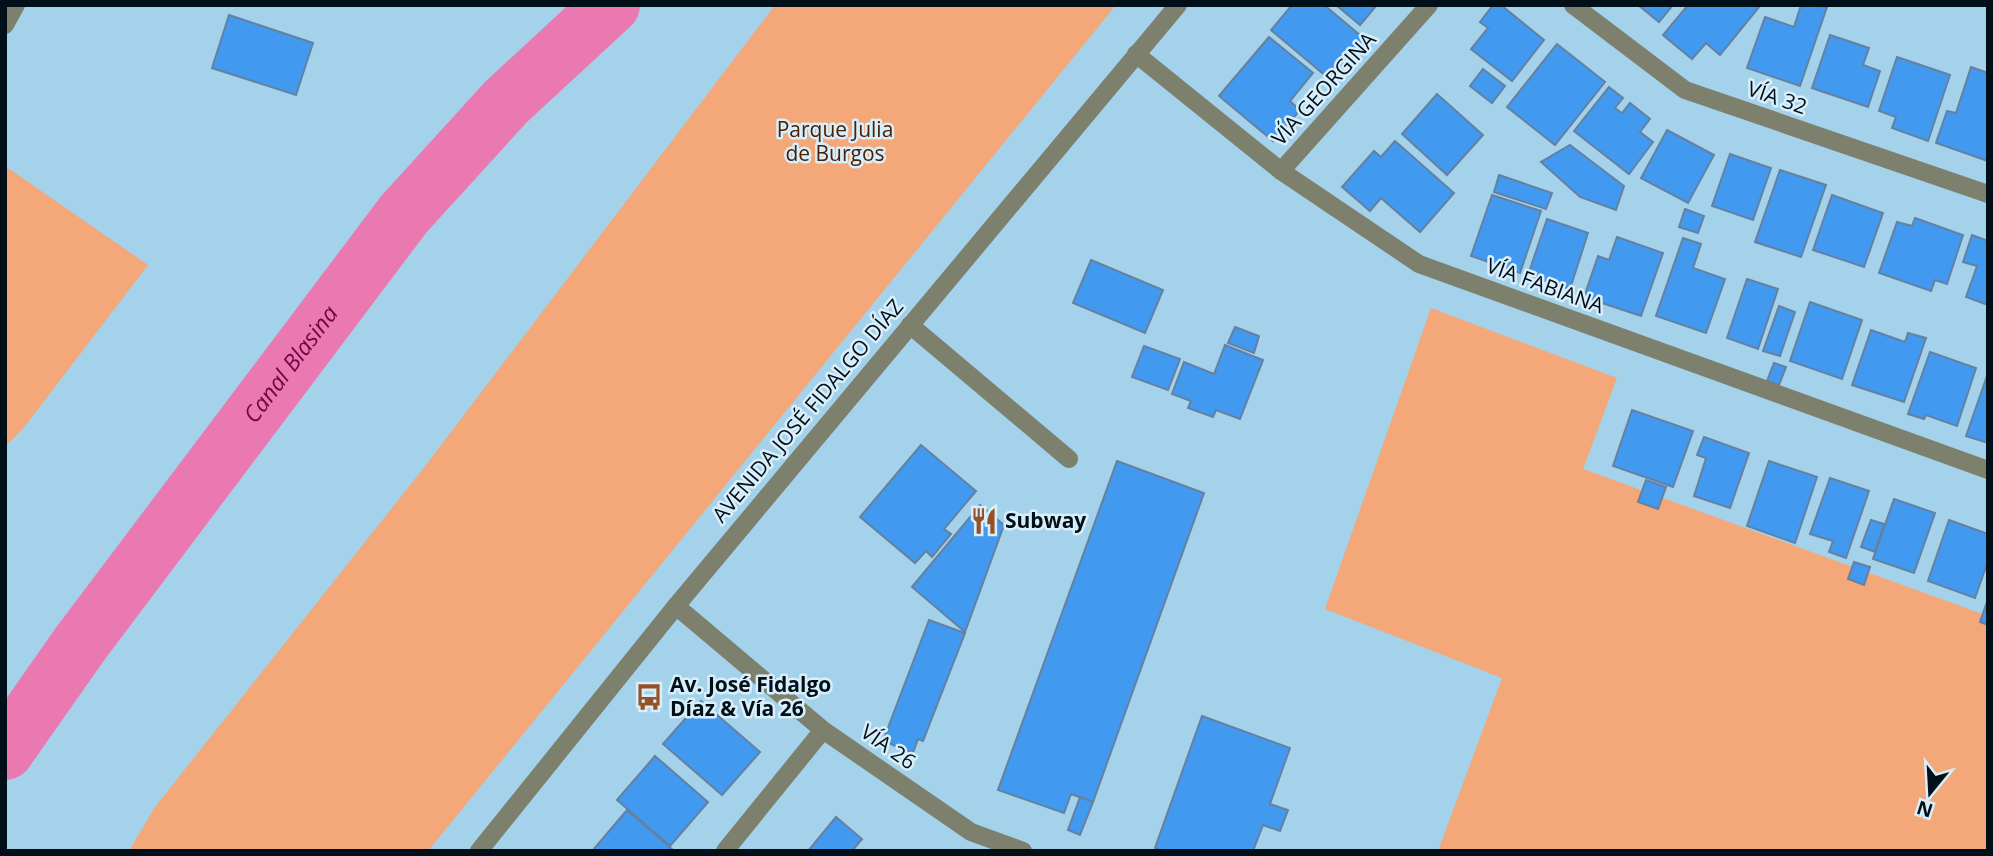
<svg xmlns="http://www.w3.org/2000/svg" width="1993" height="856" font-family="'Open Sans',sans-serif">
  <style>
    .green { fill: #f4a779 }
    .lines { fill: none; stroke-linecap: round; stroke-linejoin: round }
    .river { stroke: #eb79b1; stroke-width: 58 }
    .building { fill: #4299f0; stroke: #6481a1; stroke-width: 2 }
    .minor { stroke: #7e806e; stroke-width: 18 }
    .labels { text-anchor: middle; stroke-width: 5; stroke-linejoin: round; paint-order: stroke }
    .street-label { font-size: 21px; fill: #010f18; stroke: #d8effb }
    .park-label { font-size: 21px; fill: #492003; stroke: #d8effb }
    .poi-label { font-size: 21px; font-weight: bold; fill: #010f18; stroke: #d8effb; text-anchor: start }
    .water-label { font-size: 23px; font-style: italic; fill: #710647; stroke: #d8effb }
  </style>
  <rect width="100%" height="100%" fill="#a3d2ea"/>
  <g class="green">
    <path d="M775 5H1116L428 851H129L155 807 426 465Z"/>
    <path d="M5 166 148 265 25 426 5 447Z"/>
    <path d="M1431 308 1617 378 1583 469 1988 616V851H1438L1502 678 1325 609Z"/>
  </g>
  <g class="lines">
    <path class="river" id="s1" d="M5 751 80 644 404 214 506 102 611 5"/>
  </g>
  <g class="building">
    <path d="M1292 5H1324L1367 41 1333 82 1271 30Z"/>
    <path d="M1336 5H1377L1360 25Z"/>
    <path d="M1493 5H1501L1544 40 1512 81 1471 49 1488 28 1480 22Z"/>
    <path d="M1638 5H1673L1659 22Z"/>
    <path d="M1688 5H1757L1759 7 1720 55 1706 43 1692 59 1663 35Z"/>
    <path d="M1801 5 1827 7 1800 86 1747 68 1765 17 1794 27Z"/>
    <path d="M229 15 313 43 296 95 212 68Z"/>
    <path d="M1830 35 1869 48 1863 65 1880 71 1868 107 1812 88Z"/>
    <path d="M1269 37 1313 73 1290 101 1300 110 1273 141 1219 96Z"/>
    <path d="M1557 44 1605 82 1555 145 1507 107Z"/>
    <path d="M1897 57 1950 75 1928 141 1892 128 1896 117 1879 111Z"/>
    <path d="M1971 67 1988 73V161L1936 143 1947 111 1956 113Z"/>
    <path d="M1483 69 1505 86 1492 103 1470 86Z"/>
    <path d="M1609 87 1623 98 1615 108 1622 113 1630 103 1650 119 1640 132 1653 142 1629 174 1574 131Z"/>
    <path d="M1437 94 1483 135 1447 175 1402 134Z"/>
    <path d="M1667 130 1714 155 1688 203 1641 178Z"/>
    <path d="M1395 141 1454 193 1420 232 1381 198 1370 211 1342 187 1374 151 1381 157Z"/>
    <path d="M1570 145 1624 186 1616 210 1580 197 1541 162Z"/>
    <path d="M1730 154 1771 168 1753 220 1712 206Z"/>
    <path d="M1780 170 1826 185 1801 257 1755 242Z"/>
    <path d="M1499 175 1552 193 1546 209 1494 192Z"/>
    <path d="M1492 195 1541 211 1520 273 1471 256Z"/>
    <path d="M1832 195 1883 213 1864 267 1813 250Z"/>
    <path d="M1685 209 1704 216 1698 233 1679 227Z"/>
    <path d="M1915 218 1963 235 1947 284 1935 280 1931 291 1879 273 1897 222 1912 226Z"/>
    <path d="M1547 219 1588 233 1570 289 1528 275Z"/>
    <path d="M1972 235 1988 241V305L1966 297 1977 266 1963 262Z"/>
    <path d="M1617 237 1663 253 1641 316 1584 297 1598 256 1609 260Z"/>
    <path d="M1683 238 1701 244 1693 268 1725 279 1706 333 1656 316Z"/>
    <path d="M1091 260 1163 290 1145 333 1073 303Z"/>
    <path d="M1747 279 1778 289 1758 349 1727 338Z"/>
    <path d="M1810 302 1862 320 1842 379 1790 361Z"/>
    <path d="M1779 306 1795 312 1780 356 1763 351Z"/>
    <path d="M1235 327 1259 336 1254 353 1228 343Z"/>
    <path d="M1871 330 1905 342 1908 333 1926 338 1904 402 1852 385Z"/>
    <path d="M1225 345 1263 360 1240 419 1216 410 1213 417 1188 408 1191 401 1172 394 1184 362 1214 374Z"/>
    <path d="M1144 346 1180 359 1168 390 1132 377Z"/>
    <path d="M1930 352 1976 368 1957 426 1926 415 1924 419 1908 414Z"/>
    <path d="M1774 363 1786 367 1779 385 1767 381Z"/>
    <path d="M1988 373V443L1966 436Z"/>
    <path d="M1632 410 1693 431 1673 487 1613 466Z"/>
    <path d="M1704 437 1749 453 1730 508 1694 496 1706 458 1697 455Z"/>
    <path d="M921 445 976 491 944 529 951 534 932 557 926 551 915 563 860 517Z"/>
    <path d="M1117 461 1204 493 1093 802 1071 794 1064 813 998 790Z"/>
    <path d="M1769 461 1817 477 1795 543 1747 526Z"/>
    <path d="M1830 478 1869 491 1846 558 1829 552 1833 541 1810 534Z"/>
    <path d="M1646 480 1666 487 1658 509 1638 502Z"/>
    <path d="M1894 499 1935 513 1914 573 1873 559Z"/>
    <path d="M980 505 1004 525 965 632 912 587Z"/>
    <path d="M1871 520 1884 524 1875 552 1861 547Z"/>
    <path d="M1949 520 1988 534V561L1975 598 1928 581Z"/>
    <path d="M1854 562 1870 567 1864 585 1848 579Z"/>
    <path d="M1988 599V625L1980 622Z"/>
    <path d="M929 620 965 633 923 741 918 739 913 753 883 741Z"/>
    <path d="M701 701 760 752 722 795 663 744Z"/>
    <path d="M1202 716 1290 748 1270 804 1288 810 1280 831 1263 825 1253 851H1163L1155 848Z"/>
    <path d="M655 756 708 802 670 846 617 800Z"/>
    <path d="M1080 797 1093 802 1080 835 1068 830Z"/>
    <path d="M627 810 673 850 672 851 593 850Z"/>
    <path d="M836 817 862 839 852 851H808Z"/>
  </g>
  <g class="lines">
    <g class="minor">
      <path d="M1573 5 1685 90 1988 194"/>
      <path d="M5 25 16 5"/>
      <path d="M1136 54 1281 171 1419 264 1988 470"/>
      <path d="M1281 171 1429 5"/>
      <path d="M910 325 1069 459"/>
      <path d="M676 606 823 730 971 832 1023 851"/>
      <path d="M479 851 676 606 1178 5"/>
      <path d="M725 851 823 730"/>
    </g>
  </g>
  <defs>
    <symbol id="restaurant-bare" viewBox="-9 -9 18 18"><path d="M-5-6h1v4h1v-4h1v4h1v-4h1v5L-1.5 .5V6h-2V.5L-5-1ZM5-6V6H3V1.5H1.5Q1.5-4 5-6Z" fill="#965225" stroke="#d8effb" stroke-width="2.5" paint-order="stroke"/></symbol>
    <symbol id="bus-bare" viewBox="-9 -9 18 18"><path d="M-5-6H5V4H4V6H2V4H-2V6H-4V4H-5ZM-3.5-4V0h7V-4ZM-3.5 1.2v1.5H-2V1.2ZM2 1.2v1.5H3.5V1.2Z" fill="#965225" stroke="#d8effb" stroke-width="2.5" paint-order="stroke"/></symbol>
  </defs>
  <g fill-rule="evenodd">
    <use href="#restaurant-bare" x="965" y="502" width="38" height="38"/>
    <use href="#bus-bare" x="630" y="678" width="38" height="38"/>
  </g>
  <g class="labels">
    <g class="street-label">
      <text transform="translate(1324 89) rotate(-48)" y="7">VÍA GEORGINA</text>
      <text transform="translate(1777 98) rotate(19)" y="7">VÍA 32</text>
      <text transform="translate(1545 286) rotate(20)" y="7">VÍA FABIANA</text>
      <text transform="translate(808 411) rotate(-50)" y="7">AVENIDA JOSÉ FIDALGO DÍAZ</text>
      <text transform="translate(888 747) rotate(35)" y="7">VÍA 26</text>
    </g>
    <g class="park-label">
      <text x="835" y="137">Parque Julia<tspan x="835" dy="24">de Burgos</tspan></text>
    </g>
    <g class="poi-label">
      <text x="1005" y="528">Subway</text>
      <text x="670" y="692">Av. José Fidalgo<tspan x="670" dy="24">Díaz &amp; Vía 26</tspan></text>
    </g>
    <g class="water-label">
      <text dy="8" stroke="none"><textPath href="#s1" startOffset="481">Canal Blasina</textPath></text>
    </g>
  </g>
  <rect width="1993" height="856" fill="none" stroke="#010f18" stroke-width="14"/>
  <g transform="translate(1930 793) rotate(198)" stroke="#d8effb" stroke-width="5" paint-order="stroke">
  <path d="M0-5L12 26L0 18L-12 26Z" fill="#010f18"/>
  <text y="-10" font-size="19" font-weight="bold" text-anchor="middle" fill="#010f18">N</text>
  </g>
</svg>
